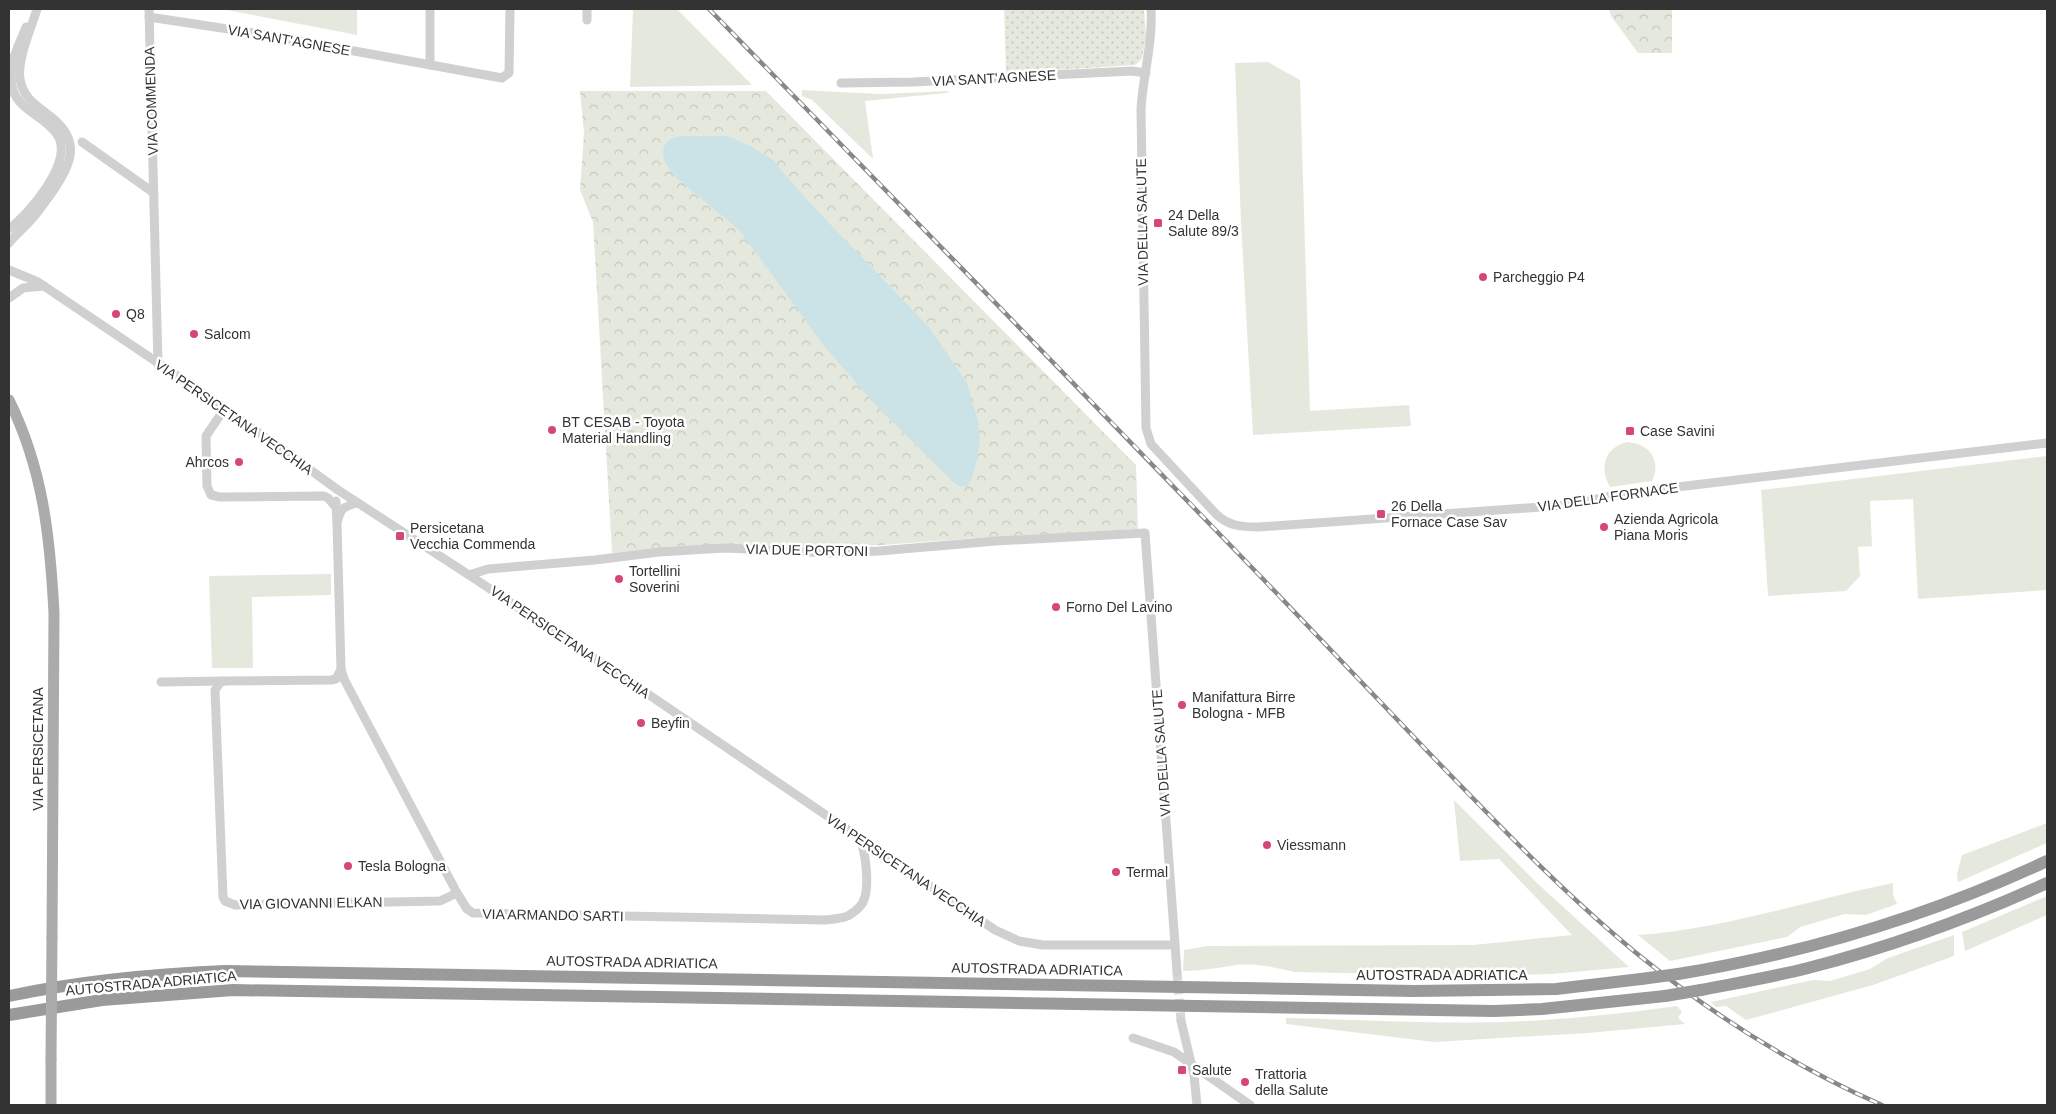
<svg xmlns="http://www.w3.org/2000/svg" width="2056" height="1114" font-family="Arial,sans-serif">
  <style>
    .green { fill: #e5e9dd }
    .forest { fill: url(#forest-crowns) }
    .park { fill: url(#park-dots) }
    .water { fill: #cbe3e7 }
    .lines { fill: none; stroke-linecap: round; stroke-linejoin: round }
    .minor-tunnel { stroke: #d6d6d6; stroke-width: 9; stroke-dasharray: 9 4.5; stroke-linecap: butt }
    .minor { stroke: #d0d0d0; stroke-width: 9 }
    .major { stroke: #ababab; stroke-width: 11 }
    .highway { stroke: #9a9a9a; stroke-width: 12 }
    .rail-casing { stroke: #888; stroke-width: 4.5 }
    .rail { stroke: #fff; stroke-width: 2.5; stroke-dasharray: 8; stroke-linecap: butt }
    .major-bridge { stroke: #ababab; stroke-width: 11 }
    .highway-bridge { stroke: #9a9a9a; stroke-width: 12 }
    .poi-dot { fill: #d74773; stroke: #fff; stroke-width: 2 }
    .labels { text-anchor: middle; stroke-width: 5; stroke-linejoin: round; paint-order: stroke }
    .street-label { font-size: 14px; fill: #333; stroke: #fff }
    .poi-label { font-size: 14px; fill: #333; stroke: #fff; text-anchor: start }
  </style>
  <defs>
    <pattern id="forest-crowns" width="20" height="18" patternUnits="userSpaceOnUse" patternTransform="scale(1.25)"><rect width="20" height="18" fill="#e5e9dd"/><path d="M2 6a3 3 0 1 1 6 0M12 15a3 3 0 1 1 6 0" fill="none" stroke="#c5c8be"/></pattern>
    <pattern id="park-dots" width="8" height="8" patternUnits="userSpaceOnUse" patternTransform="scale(1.25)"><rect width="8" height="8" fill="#e5e9dd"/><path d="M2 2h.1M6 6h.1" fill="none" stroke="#c5c8be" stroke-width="1.8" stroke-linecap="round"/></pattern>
  </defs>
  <rect width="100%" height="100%" fill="#fff"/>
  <g class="green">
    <path d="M222 9H357V35Z"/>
    <path d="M633 9H677L752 85 630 87Z"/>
    <path d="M1268 62 1300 80 1310 411 1409 405 1411 426 1253 435 1241 223 1235 63Z"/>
    <path d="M802 90 880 94 950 91 946 93 865 101 873 159 812 100 802 96Z"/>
    <path d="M1627 442C1649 443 1662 461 1652 481L1610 487C1599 468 1604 448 1627 442Z"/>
    <path d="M2047 456V590L1918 599 1913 499 1870 501 1872 546 1858 547 1860 576 1846 591 1768 596 1761 490Z"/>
    <path d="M331 574V595L252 597 253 668H212L209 576Z"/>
    <path d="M1454 800 1537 883 1629 967 1552 974 1484 976 1294 972C1274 967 1252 962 1231 966 1215 968 1200 971 1183 971L1184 950 1207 946 1473 945 1572 935 1499 859 1460 861Z"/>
    <path d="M2047 823V843L1958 882 1957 874 1962 855Z"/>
    <path d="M1893 883V895L1897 904 1866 915 1845 914 1800 927 1787 937 1670 961 1638 935C1725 929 1808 900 1893 883Z"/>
    <path d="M2047 896V915L1965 951 1962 932Z"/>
    <path d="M1954 935V956L1873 985 1746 1020 1726 1006 1716 1007 1711 1002 1813 980 1830 981 1870 969 1888 958Z"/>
    <path d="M1677 1006 1682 1012 1678 1018 1685 1024 1588 1033 1434 1042 1286 1024V1018C1372 1020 1459 1026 1544 1020 1589 1017 1633 1012 1677 1006Z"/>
  </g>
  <g class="forest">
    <path d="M1609 9H1672V53H1638L1611 16Z"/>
    <path d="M580 91H766L1136 465 1138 529 977 538 882 545 820 547 726 544 612 553 593 222 580 190 584 133Z"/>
  </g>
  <path class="park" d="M1004 9H1144L1146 37 1142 59 1135 65 1006 73Z"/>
  <path class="water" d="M680 136H727L752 147 773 160 808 201 929 327 967 383 978 421 980 440 977 460 971 481 967 487 959 486 953 482 879 409 824 346 740 231 673 175 664 160 663 152 664 146 669 140Z"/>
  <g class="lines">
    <path class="minor-tunnel" d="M1177 972 1181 1021"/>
    <g class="minor">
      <path d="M149 9 158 364"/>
      <path d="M587 9V20"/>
      <path d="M1151 9C1153 43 1143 75 1141 109L1146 428 1151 444 1216 514C1228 526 1242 527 1259 527L1570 505 1620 494 1669 488 2047 443"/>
      <path d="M149 17 261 34 502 78 509 73 510 9"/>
      <path d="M430 65V9"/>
      <path d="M841 83 913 82 1132 71 1146 73"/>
      <path d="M82 142 154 193"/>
      <path d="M9 229C29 214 77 159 56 133 44 116 20 111 13 90 6 67 18 48 26 27"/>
      <path d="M9 243C15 235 23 229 30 221 38 213 44 203 51 194 71 165 83 141 50 116 36 105 23 98 20 79 17 59 31 29 37 9"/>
      <path d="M9 270 38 282 225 408 338 490 469 575 614 671 995 930 1019 941 1043 945H1175"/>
      <path d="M9 298 23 288 44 286"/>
      <path d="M225 408 206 436 207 486 211 495 220 497 324 496 328 498 335 506"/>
      <path d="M336 501 337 523C341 508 342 507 357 503"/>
      <path d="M337 523 341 669 344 679 457 893 467 909 473 913 825 920C832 919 839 919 845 917 851 915 860 908 863 902 870 888 866 853 860 840"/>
      <path d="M469 575 488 569 595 560 659 552 725 548 830 553 879 551 996 541 1145 533 1177 972"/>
      <path d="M341 669 336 679 331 680 224 681 220 683 215 690 223 897 225 901 235 905 440 901 457 893"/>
      <path d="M161 682 224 681"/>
      <path d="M1181 1021 1194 1075 1197 1105"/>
      <path d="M1133 1038 1174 1052 1250 1105"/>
    </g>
    <g class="major">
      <path d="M9 400C43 469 50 536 54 613L52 937"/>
      <path d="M51 1105V1059"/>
    </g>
    <g class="highway">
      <path d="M1678 974C1806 953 1929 916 2047 861"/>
      <path d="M1701 990C1737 983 1773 977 1808 968 1890 947 1970 918 2047 883"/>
      <path d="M9 996C80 981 153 974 225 971L1414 991 1556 989 1641 979"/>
      <path d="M9 1015 102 1000 233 990 1494 1011 1542 1009 1665 996"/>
    </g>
    <defs>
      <path id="rail" d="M709 9C894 199 1079 388 1263 579 1319 638 1375 696 1431 755 1497 823 1562 892 1635 952 1710 1013 1793 1066 1882 1105"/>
    </defs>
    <use href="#rail" class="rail-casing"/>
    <use href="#rail" class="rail"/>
    <path class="major-bridge" d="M51 1059 52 937"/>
    <g class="highway-bridge">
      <path d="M1641 979 1678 974"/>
      <path d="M1665 996 1701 990"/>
    </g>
  </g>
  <g class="poi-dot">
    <rect x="1153" y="218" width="10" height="10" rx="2.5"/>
    <circle cx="1483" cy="277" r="5"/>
    <circle cx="116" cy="314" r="5"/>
    <circle cx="194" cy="334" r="5"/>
    <circle cx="552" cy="430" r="5"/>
    <rect x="1625" y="426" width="10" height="10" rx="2.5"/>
    <circle cx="239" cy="462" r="5"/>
    <rect x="1376" y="509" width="10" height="10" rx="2.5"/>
    <circle cx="1604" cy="527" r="5"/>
    <rect x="395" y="531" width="10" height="10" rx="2.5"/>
    <circle cx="619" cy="579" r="5"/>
    <circle cx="1056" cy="607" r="5"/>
    <circle cx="1182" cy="705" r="5"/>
    <circle cx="641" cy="723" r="5"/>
    <circle cx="1267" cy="845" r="5"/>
    <circle cx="348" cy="866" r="5"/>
    <circle cx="1116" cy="872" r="5"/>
    <rect x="1177" y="1065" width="10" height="10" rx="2.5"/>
    <circle cx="1245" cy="1082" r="5"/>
  </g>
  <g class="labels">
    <g class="street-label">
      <text transform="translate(289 40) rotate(10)" y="5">VIA SANT'AGNESE</text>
      <text transform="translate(994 78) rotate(-3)" y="5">VIA SANT'AGNESE</text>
      <text transform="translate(151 101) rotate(-92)" y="5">VIA COMMENDA</text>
      <text transform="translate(1142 222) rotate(-91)" y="5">VIA DELLA SALUTE</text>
      <text transform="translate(234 417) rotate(35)" y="5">VIA PERSICETANA VECCHIA</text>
      <text transform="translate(1608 497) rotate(-8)" y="5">VIA DELLA FORNACE</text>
      <text transform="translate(807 550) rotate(1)" y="5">VIA DUE PORTONI</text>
      <text transform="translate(570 642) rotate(34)" y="5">VIA PERSICETANA VECCHIA</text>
      <text transform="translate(38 749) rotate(-90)" y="5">VIA PERSICETANA</text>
      <text transform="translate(1161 753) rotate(-94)" y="5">VIA DELLA SALUTE</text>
      <text transform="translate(906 870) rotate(34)" y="5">VIA PERSICETANA VECCHIA</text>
      <text transform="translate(311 903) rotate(-1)" y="5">VIA GIOVANNI ELKAN</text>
      <text transform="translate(553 915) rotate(1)" y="5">VIA ARMANDO SARTI</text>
      <text transform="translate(632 962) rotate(1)" y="5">AUTOSTRADA ADRIATICA</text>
      <text transform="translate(1037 969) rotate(1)" y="5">AUTOSTRADA ADRIATICA</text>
      <text x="1442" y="980">AUTOSTRADA ADRIATICA</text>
      <text transform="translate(151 983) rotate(-5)" y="5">AUTOSTRADA ADRIATICA</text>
    </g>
    <g class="poi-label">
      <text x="1168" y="220">24 Della<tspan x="1168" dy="16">Salute 89/3</tspan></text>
      <text x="1493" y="282">Parcheggio P4</text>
      <text x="126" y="319">Q8</text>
      <text x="204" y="339">Salcom</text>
      <text x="562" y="427">BT CESAB - Toyota<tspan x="562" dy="16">Material Handling</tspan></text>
      <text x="1640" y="436">Case Savini</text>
      <text x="229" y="467" text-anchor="end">Ahrcos</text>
      <text x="1391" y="511">26 Della<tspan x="1391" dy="16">Fornace Case Sav</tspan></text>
      <text x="1614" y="524">Azienda Agricola<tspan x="1614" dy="16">Piana Moris</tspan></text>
      <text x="410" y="533">Persicetana<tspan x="410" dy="16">Vecchia Commenda</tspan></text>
      <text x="629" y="576">Tortellini<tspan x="629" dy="16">Soverini</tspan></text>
      <text x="1066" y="612">Forno Del Lavino</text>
      <text x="1192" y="702">Manifattura Birre<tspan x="1192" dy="16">Bologna - MFB</tspan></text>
      <text x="651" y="728">Beyfin</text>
      <text x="1277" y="850">Viessmann</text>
      <text x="358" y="871">Tesla Bologna</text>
      <text x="1126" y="877">Termal</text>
      <text x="1192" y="1075">Salute</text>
      <text x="1255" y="1079">Trattoria<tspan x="1255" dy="16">della Salute</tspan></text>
    </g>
  </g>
  <rect width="2056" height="1114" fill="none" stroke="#333333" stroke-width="20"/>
</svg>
